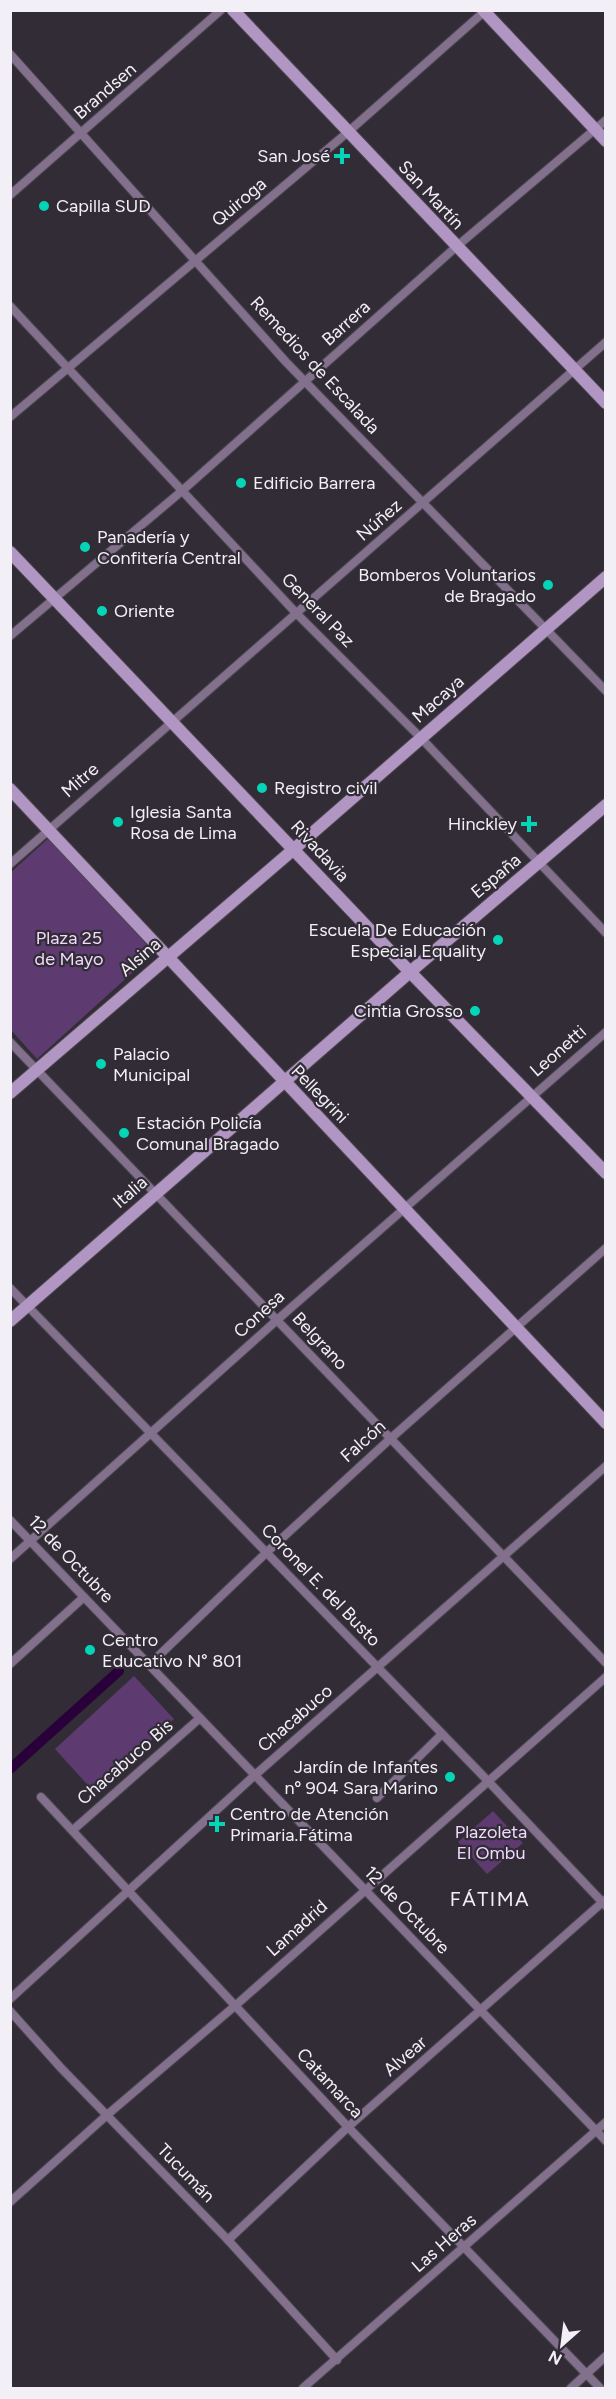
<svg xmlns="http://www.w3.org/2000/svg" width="616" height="2399" font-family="Figtree,sans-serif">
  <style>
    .green { fill: #5d3b70 }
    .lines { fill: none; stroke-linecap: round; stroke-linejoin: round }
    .canal { stroke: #29003a; stroke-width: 10 }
    .street-casing { stroke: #4c4750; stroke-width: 10 }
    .secondary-casing { stroke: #4c4750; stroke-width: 14 }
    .street { stroke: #82708c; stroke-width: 8 }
    .secondary { stroke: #b195c2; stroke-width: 12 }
    .poi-dot { fill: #04d5b6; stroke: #312c35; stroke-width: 2 }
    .labels { text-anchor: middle; stroke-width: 4.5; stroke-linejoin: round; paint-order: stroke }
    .street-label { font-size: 18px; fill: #f3eff6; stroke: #312c35 }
    .poi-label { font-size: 18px; fill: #f3eff6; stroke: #312c35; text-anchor: start }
    .park-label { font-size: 18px; fill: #f0d9fd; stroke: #312c35 }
    .neighbourhood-label { font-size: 20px; letter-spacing: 1.5px; fill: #f3eff6; stroke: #312c35 }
  </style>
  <rect width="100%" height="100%" fill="#312c35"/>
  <g class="green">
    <path d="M50 837 154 953 37 1059 11 1030 10 873Z"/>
    <path d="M134 1676 174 1719 95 1793 55 1749Z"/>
    <path d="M493 1811 523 1843 487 1874 458 1842Z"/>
  </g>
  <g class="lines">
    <path class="canal" d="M10 1769 119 1671"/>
    <defs>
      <g id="street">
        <path d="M10 54 286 362 606 691"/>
        <path d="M10 195 221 10"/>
        <path d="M10 306 297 614 421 738 606 933"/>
        <path d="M10 417 348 132 486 10"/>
        <path d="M10 636 183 490 456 247 606 120"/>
        <path d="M10 864 606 342"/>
        <path d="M10 1042 606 1663"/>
        <path d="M10 1288 487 1780 606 1906"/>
        <path d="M10 1520 606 2141"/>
        <path d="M10 1559 277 1320 606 1032"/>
        <path d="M10 1664 84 1597"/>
        <path d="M149 1665 267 1552 390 1439 606 1248"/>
        <path d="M41 1797 348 2127 600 2388"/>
        <path d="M377 1798 442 1734"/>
        <path d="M73 1830 200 1718"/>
        <path d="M10 1999 255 1775 606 1466"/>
        <path d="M10 2011 61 2068 228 2240 337 2360"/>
        <path d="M10 2202 107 2115 236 2005 606 1677"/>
        <path d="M228 2240 348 2127 605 1900"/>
        <path d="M303 2388 606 2122"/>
        <path d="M571 2388 606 2356"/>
      </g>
      <g id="secondary">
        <path d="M233 10 606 403"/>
        <path d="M483 10 606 141"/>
        <path d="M10 552 410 972 606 1173"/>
        <path d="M10 789 606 1423"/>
        <path d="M10 1093 294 849 606 577"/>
        <path d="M10 1321 410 972 606 805"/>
      </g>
    </defs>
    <use href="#street" class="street-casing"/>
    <use href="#secondary" class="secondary-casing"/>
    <use href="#street" class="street"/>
    <use href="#secondary" class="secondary"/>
  </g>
  <g class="poi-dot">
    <path d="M339 147h6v6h6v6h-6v6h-6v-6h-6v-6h6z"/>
    <circle cx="44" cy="206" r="6"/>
    <circle cx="241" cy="483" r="6"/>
    <circle cx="85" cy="547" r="6"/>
    <circle cx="548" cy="585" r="6"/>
    <circle cx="102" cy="611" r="6"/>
    <circle cx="262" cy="788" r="6"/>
    <circle cx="118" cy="822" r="6"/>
    <path d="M526 815h6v6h6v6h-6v6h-6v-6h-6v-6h6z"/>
    <circle cx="498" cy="940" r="6"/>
    <circle cx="475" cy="1011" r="6"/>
    <circle cx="101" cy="1064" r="6"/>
    <circle cx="124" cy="1133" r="6"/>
    <circle cx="90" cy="1650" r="6"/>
    <circle cx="450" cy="1777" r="6"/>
    <path d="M214 1815h6v6h6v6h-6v6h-6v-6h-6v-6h6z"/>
  </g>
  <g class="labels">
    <g class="street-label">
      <text transform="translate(105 91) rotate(-41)" y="6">Brandsen</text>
      <text transform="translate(431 195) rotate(47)" y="6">San Martín</text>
      <text transform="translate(239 202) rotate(-40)" y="6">Quiroga</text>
      <text transform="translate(346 323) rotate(-42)" y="6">Barrera</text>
      <text transform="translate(315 365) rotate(47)" y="6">Remedios de Escalada</text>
      <text transform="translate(379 520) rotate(-41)" y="6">Núñez</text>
      <text transform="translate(318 610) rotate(46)" y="6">General Paz</text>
      <text transform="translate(438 699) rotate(-41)" y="6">Macaya</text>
      <text transform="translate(80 780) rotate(-41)" y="6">Mitre</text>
      <text transform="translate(320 851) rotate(47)" y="6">Rivadavia</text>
      <text transform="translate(496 876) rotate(-40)" y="6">España</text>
      <text transform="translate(140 957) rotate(-41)" y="6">Alsina</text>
      <text transform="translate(558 1051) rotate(-41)" y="6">Leonetti</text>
      <text transform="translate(320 1094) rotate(46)" y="6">Pellegrini</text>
      <text transform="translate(130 1192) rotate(-41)" y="6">Italia</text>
      <text transform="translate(259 1314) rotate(-42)" y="6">Conesa</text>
      <text transform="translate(320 1341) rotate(47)" y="6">Belgrano</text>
      <text transform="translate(363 1441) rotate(-42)" y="6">Falcón</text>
      <text transform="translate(71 1559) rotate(46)" y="6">12 de Octubre</text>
      <text transform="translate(321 1585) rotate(46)" y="6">Coronel E. del Busto</text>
      <text transform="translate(295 1718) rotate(-41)" y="6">Chacabuco</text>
      <text transform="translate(125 1762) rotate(-41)" y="6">Chacabuco Bis</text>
      <text transform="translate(407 1910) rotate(46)" y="6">12 de Octubre</text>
      <text transform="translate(297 1928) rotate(-42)" y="6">Lamadrid</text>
      <text transform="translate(405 2056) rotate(-41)" y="6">Alvear</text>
      <text transform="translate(330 2083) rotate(47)" y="6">Catamarca</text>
      <text transform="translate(186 2173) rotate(46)" y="6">Tucumán</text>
      <text transform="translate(444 2243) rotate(-41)" y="6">Las Heras</text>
    </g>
    <g class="poi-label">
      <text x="330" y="162" text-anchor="end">San José</text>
      <text x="56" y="212">Capilla SUD</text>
      <text x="253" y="489">Edificio Barrera</text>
      <text x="97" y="543">Panadería y<tspan x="97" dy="21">Confitería Central</tspan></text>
      <text x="536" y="581" text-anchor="end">Bomberos Voluntarios<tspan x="536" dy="21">de Bragado</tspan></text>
      <text x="114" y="617">Oriente</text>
      <text x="274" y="794">Registro civil</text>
      <text x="130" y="818">Iglesia Santa<tspan x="130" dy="21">Rosa de Lima</tspan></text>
      <text x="517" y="830" text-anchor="end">Hinckley</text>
      <text x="486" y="936" text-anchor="end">Escuela De Educación<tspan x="486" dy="21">Especial Equality</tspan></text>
      <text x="463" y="1017" text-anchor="end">Cintia Grosso</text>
      <text x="113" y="1060">Palacio<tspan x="113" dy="21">Municipal</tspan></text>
      <text x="136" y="1129">Estación Policía<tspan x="136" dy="21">Comunal Bragado</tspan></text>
      <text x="102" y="1646">Centro<tspan x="102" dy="21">Educativo N° 801</tspan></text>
      <text x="438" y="1773" text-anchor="end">Jardín de Infantes<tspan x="438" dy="21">nº 904 Sara Marino</tspan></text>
      <text x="230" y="1820">Centro de Atención<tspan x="230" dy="21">Primaria.Fátima</tspan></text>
    </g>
    <g class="park-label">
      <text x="69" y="944">Plaza 25<tspan x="69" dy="21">de Mayo</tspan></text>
      <text x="491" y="1838">Plazoleta<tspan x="491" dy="21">El Ombu</tspan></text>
    </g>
    <g class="neighbourhood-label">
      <text x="490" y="1906">FÁTIMA</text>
    </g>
  </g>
  <rect width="616" height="2399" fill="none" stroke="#f3eff6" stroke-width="24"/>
  <g transform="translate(562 2345) rotate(208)" stroke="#312c35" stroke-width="4.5" paint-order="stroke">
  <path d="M0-4.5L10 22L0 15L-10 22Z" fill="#f3eff6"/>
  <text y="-9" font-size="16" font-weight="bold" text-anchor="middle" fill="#f3eff6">N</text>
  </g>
</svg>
